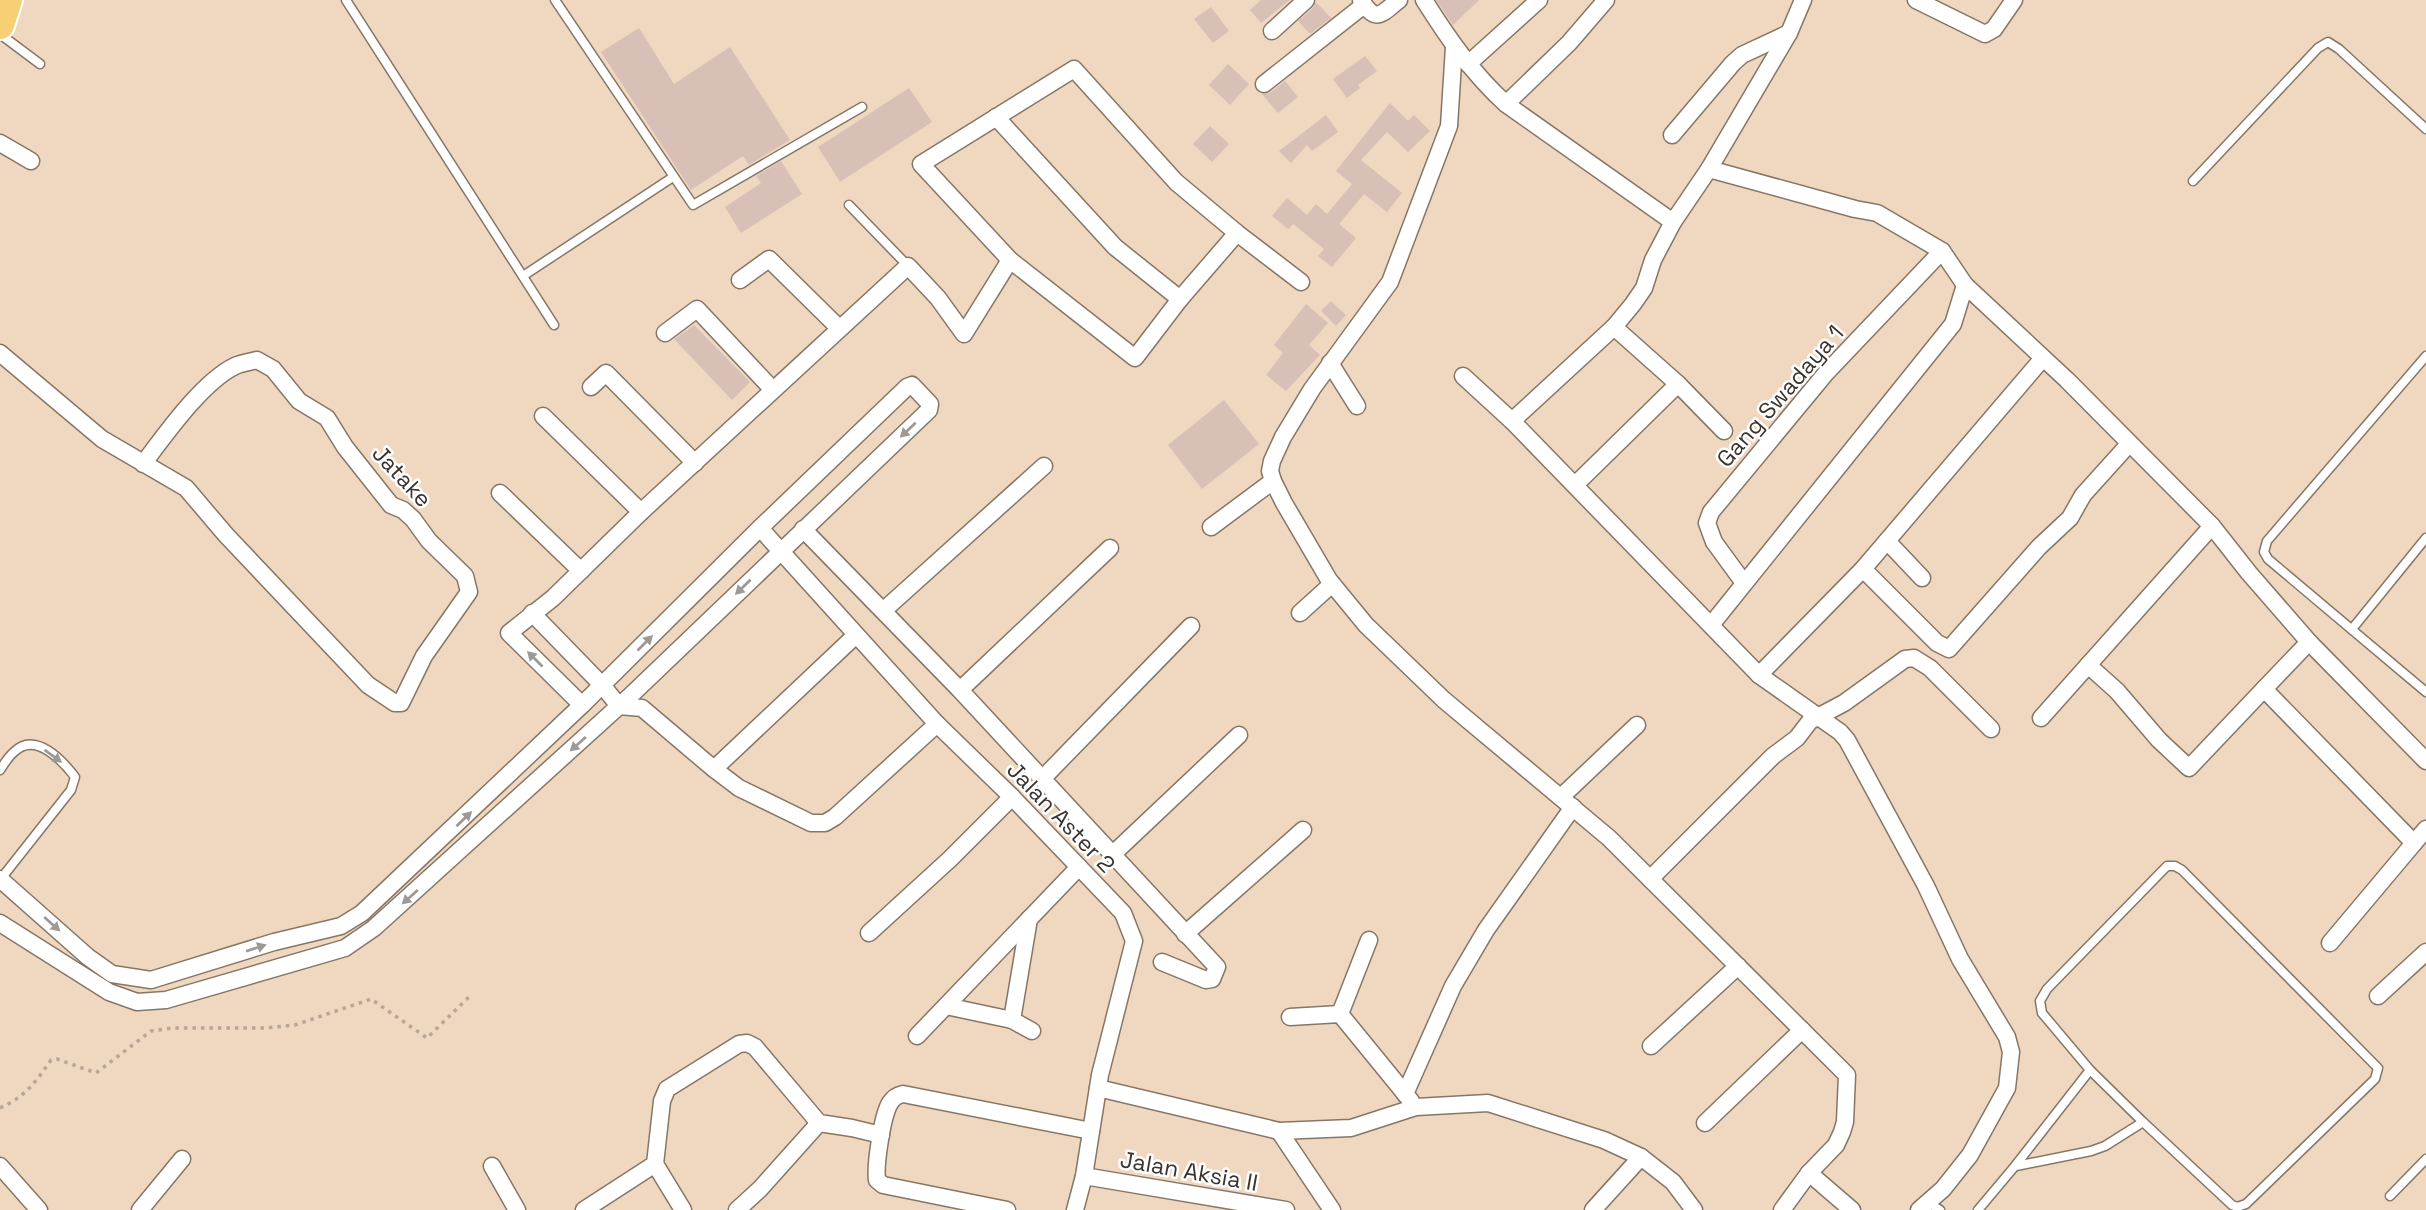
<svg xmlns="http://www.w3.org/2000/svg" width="2426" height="1210" font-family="'Space Grotesk',sans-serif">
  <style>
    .built { fill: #efd7c0 }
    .building { fill: #d9c0b6 }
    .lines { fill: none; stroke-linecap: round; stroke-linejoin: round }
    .lane-casing { stroke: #867666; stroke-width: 11 }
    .street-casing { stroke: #867666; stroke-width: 19 }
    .highway-casing { stroke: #fff; stroke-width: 32 }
    .path { stroke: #b6a799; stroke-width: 3.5; stroke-dasharray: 3.5 5; stroke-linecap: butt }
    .lane { stroke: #fff; stroke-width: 8 }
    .street { stroke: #fff; stroke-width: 16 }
    .highway { stroke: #f7d075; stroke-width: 28 }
    .oneway { fill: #9d9996 }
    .labels { text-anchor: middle; stroke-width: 5; stroke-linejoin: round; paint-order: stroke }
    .street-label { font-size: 23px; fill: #3b332d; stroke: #fff }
  </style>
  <rect width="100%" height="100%" fill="#f7e4d3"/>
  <rect class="built" x="0" y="0" width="2426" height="1210"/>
  <g class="building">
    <path d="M1261 0H1290L1261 23 1250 10Z"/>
    <path d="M1436 0H1479L1453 25Z"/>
    <path d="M1316 2 1331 18 1310 34 1298 21 1313 8Z"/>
    <path d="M1211 7 1229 31 1213 43 1194 19Z"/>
    <path d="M639 28 674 84 730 47 790 140 749 165 743 156 691 190 601 52Z"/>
    <path d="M1365 56 1377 71 1358 85 1360 88 1347 98 1333 79Z"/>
    <path d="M1228 64 1249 84 1230 105 1209 85Z"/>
    <path d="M1285 81 1298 97 1278 113 1262 94 1270 93Z"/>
    <path d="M909 88 932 122 840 182 818 147Z"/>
    <path d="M1390 103 1408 121 1414 115 1430 131 1408 152 1387 132 1361 160 1402 193 1387 212 1364 194 1339 224 1356 238 1332 267 1318 256 1324 249 1293 224 1288 229 1272 216 1287 198 1307 215 1316 204 1327 214 1352 184 1336 171Z"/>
    <path d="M1326 115 1338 132 1312 151 1307 145 1291 163 1279 151Z"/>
    <path d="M1210 126 1229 144 1212 162 1193 144Z"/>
    <path d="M781 161 802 194 741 233 725 207 761 183 756 176Z"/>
    <path d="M1331 301 1346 315 1336 326 1321 311Z"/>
    <path d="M1306 304 1328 323 1309 345 1320 355 1286 391 1266 375 1283 353 1274 345Z"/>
    <path d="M694 325 750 382 732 400 674 339Z"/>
    <path d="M1224 400 1259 444 1202 489 1168 445Z"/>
  </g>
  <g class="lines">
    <defs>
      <g id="lane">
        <path d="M346 0 554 325"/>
        <path d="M555 0 693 205 862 107"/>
        <path d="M0 34 40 64"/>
        <path d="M2193 181 2318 48 2328 42 2339 49 2426 129"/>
        <path d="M849 205 908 266"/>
        <path d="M523 276 673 177"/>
        <path d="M2426 356 2267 541 2264 552 2268 559 2426 692"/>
        <path d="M2352 629 2426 538"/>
        <path d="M0 770C4 764 8 757 14 752 35 731 62 760 75 777L71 790 0 880"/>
        <path d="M2016 1166 2091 1151 2105 1146 2143 1122 2090 1070"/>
        <path d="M2390 1196 2426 1159"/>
        <path d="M1929 1203 1940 1210"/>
        <path d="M1978 1210 2015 1166 2090 1070 2042 1013 2040 1001 2047 989 2167 866H2175L2182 870 2378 1068 2375 1079 2246 1204 2237 1207 2232 1205 2143 1122"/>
      </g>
      <g id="street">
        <path d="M1361 0C1376 24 1381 14 1399 0"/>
        <path d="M1424 0C1448 38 1472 73 1506 104L1673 222 1709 169 1789 33 1803 0"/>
        <path d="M1916 0 1985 34 1994 29 2014 0"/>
        <path d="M1272 31 1306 0"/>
        <path d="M1454 47 1449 126 1390 282 1312 389 1283 437 1272 461 1270 471 1273 481 1284 503 1329 580 1366 625 1444 700 1609 838 1847 1075 1845 1122 1842 1132 1836 1145 1809 1173 1782 1210"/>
        <path d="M1468 64 1539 0"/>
        <path d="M1074 69 1176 182 1237 233 1180 299 1135 358 1010 260 921 164Z"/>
        <path d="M1264 84 1364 5"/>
        <path d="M1506 104 1569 43 1606 0"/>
        <path d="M996 117 1115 247 1180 299"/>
        <path d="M1672 135 1733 63 1742 55 1789 33"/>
        <path d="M0 143 31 161"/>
        <path d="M1709 169 1855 209 1877 213 1942 251 1965 285 2067 380 2212 526 2249 573 2309 642 2426 761"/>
        <path d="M1237 233 1301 282"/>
        <path d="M740 280 769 259 839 328"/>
        <path d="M1614 327 1678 384 1724 431"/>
        <path d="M665 333 697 309 773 390"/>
        <path d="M0 353 102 439 186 488 226 535 368 685 395 703H401L424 656 469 592 465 576 429 541 413 519 403 510 391 505 345 447 327 418 299 401 273 369 257 360C250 362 241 363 235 366 202 382 165 435 143 464"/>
        <path d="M1330 363 1357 406"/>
        <path d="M1463 376 1512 421 1759 675 1840 732 1847 740 1926 886 1960 959 2007 1037 2011 1052 2007 1088 1970 1155 1943 1189 1919 1210"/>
        <path d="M591 387 606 373 695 463"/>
        <path d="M543 416 641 512"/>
        <path d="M1512 421 1614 327 1633 304 1644 288 1653 260 1673 222"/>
        <path d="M1575 485 1678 384"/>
        <path d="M500 493 581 571"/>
        <path d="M1211 527 1273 481"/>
        <path d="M760 528 937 724 1012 797 1123 913 1134 941 1100 1075 1084 1176 1075 1210"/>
        <path d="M803 529 960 690 1217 967 1212 979 1206 980 1162 962"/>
        <path d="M1887 541 1922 578"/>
        <path d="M1863 569 1937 643 1949 649 2039 547 2070 518 2083 495 2129 444"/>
        <path d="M1744 583 1714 542 1707 523 1711 512 1826 373 1942 251"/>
        <path d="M884 610 1044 466"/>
        <path d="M532 613 602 685 619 706 642 708 714 769 739 788 811 823H825L835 817 937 724"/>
        <path d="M1300 613 1332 584"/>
        <path d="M1711 625 1953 324 1965 285"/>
        <path d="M2309 642 2264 689 2414 843 2426 829"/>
        <path d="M2088 665 2117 691 2159 740 2189 768 2264 689"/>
        <path d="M1759 675 1863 569 2043 358"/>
        <path d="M960 690 1110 548"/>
        <path d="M582 705 509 633 553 598 641 512 908 266 938 298 964 334 1010 260"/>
        <path d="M2041 718 2212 526"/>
        <path d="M714 769 856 635"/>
        <path d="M1043 778 1191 626"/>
        <path d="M1561 797 1637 725"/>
        <path d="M1113 854 1239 735"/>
        <path d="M0 879 88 957 112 974 151 980 274 942 341 926 362 913 582 705 760 528 907 387 912 385 930 404 929 410 629 697 374 928 345 948 166 1000 137 1002 109 992 0 923"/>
        <path d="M1650 879 1773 756 1797 738 1810 721 1844 703 1905 659 1914 658 1930 668 1991 729"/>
        <path d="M869 933 950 859 1012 797"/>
        <path d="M1185 934 1303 830"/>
        <path d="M2330 943 2414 843"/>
        <path d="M2378 996 2426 952"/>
        <path d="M946 1006 1012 1020 1032 1031"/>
        <path d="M1340 1014 1369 940"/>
        <path d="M1290 1017 1340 1014 1411 1101"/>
        <path d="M1012 1020 1029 919"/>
        <path d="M917 1036 1079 867"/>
        <path d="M1651 1046 1738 966"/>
        <path d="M1098 1088 1279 1131 1351 1128 1416 1107 1488 1103 1604 1140 1641 1157 1673 1182 1694 1210"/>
        <path d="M1405 1094 1453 986 1486 930 1573 807"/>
        <path d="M1705 1123 1802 1030"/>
        <path d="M1279 1131 1332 1210"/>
        <path d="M655 1164 683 1210"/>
        <path d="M0 1166 39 1210"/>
        <path d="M492 1166 517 1210"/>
        <path d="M1809 1173 1852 1210"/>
        <path d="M1084 1176 1286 1210"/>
        <path d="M140 1210 182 1159"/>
        <path d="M584 1210 655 1164 662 1101 667 1089 739 1044 747 1043 755 1047 819 1123 852 1128 881 1135"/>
        <path d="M737 1210 760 1189 819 1123"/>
        <path d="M1007 1210 883 1185 877 1180C875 1166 882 1116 890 1103 893 1098 898 1095 903 1094L1091 1131"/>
        <path d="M1593 1210 1641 1157"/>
      </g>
      <path id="highway" d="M0 25 8 0"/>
    </defs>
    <use href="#lane" class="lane-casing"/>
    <use href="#street" class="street-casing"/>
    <use href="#highway" class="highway-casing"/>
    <path class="path" d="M0 1108C26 1096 35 1083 51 1060L57 1059 96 1073 151 1031 172 1028H265L295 1025 371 999 427 1038 472 994"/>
    <use href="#lane" class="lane"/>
    <use href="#street" class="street"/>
    <use href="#highway" class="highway"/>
  </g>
  <defs><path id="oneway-solid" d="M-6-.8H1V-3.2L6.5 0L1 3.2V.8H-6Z" transform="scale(1.75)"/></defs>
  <g class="oneway">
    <use href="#oneway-solid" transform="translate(908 430) rotate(137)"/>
    <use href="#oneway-solid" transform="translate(743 587) rotate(136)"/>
    <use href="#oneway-solid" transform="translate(645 643) rotate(-45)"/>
    <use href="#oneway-solid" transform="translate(535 659) rotate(-135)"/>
    <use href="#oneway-solid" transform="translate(578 744) rotate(138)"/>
    <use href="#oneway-solid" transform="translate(53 756) rotate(36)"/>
    <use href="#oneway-solid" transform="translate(464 819) rotate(-44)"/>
    <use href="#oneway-solid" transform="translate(410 897) rotate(138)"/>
    <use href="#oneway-solid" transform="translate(52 924) rotate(42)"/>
    <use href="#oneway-solid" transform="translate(256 948) rotate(-18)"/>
  </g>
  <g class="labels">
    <g class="street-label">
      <text transform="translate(1780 396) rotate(-49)" y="8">Gang Swadaya 1</text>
      <text transform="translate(402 476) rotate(47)" y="8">Jatake</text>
      <text transform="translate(1061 817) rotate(46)" y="8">Jalan Aster 2</text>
      <text transform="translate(1189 1171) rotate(10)" y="8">Jalan Aksia II</text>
    </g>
  </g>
</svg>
